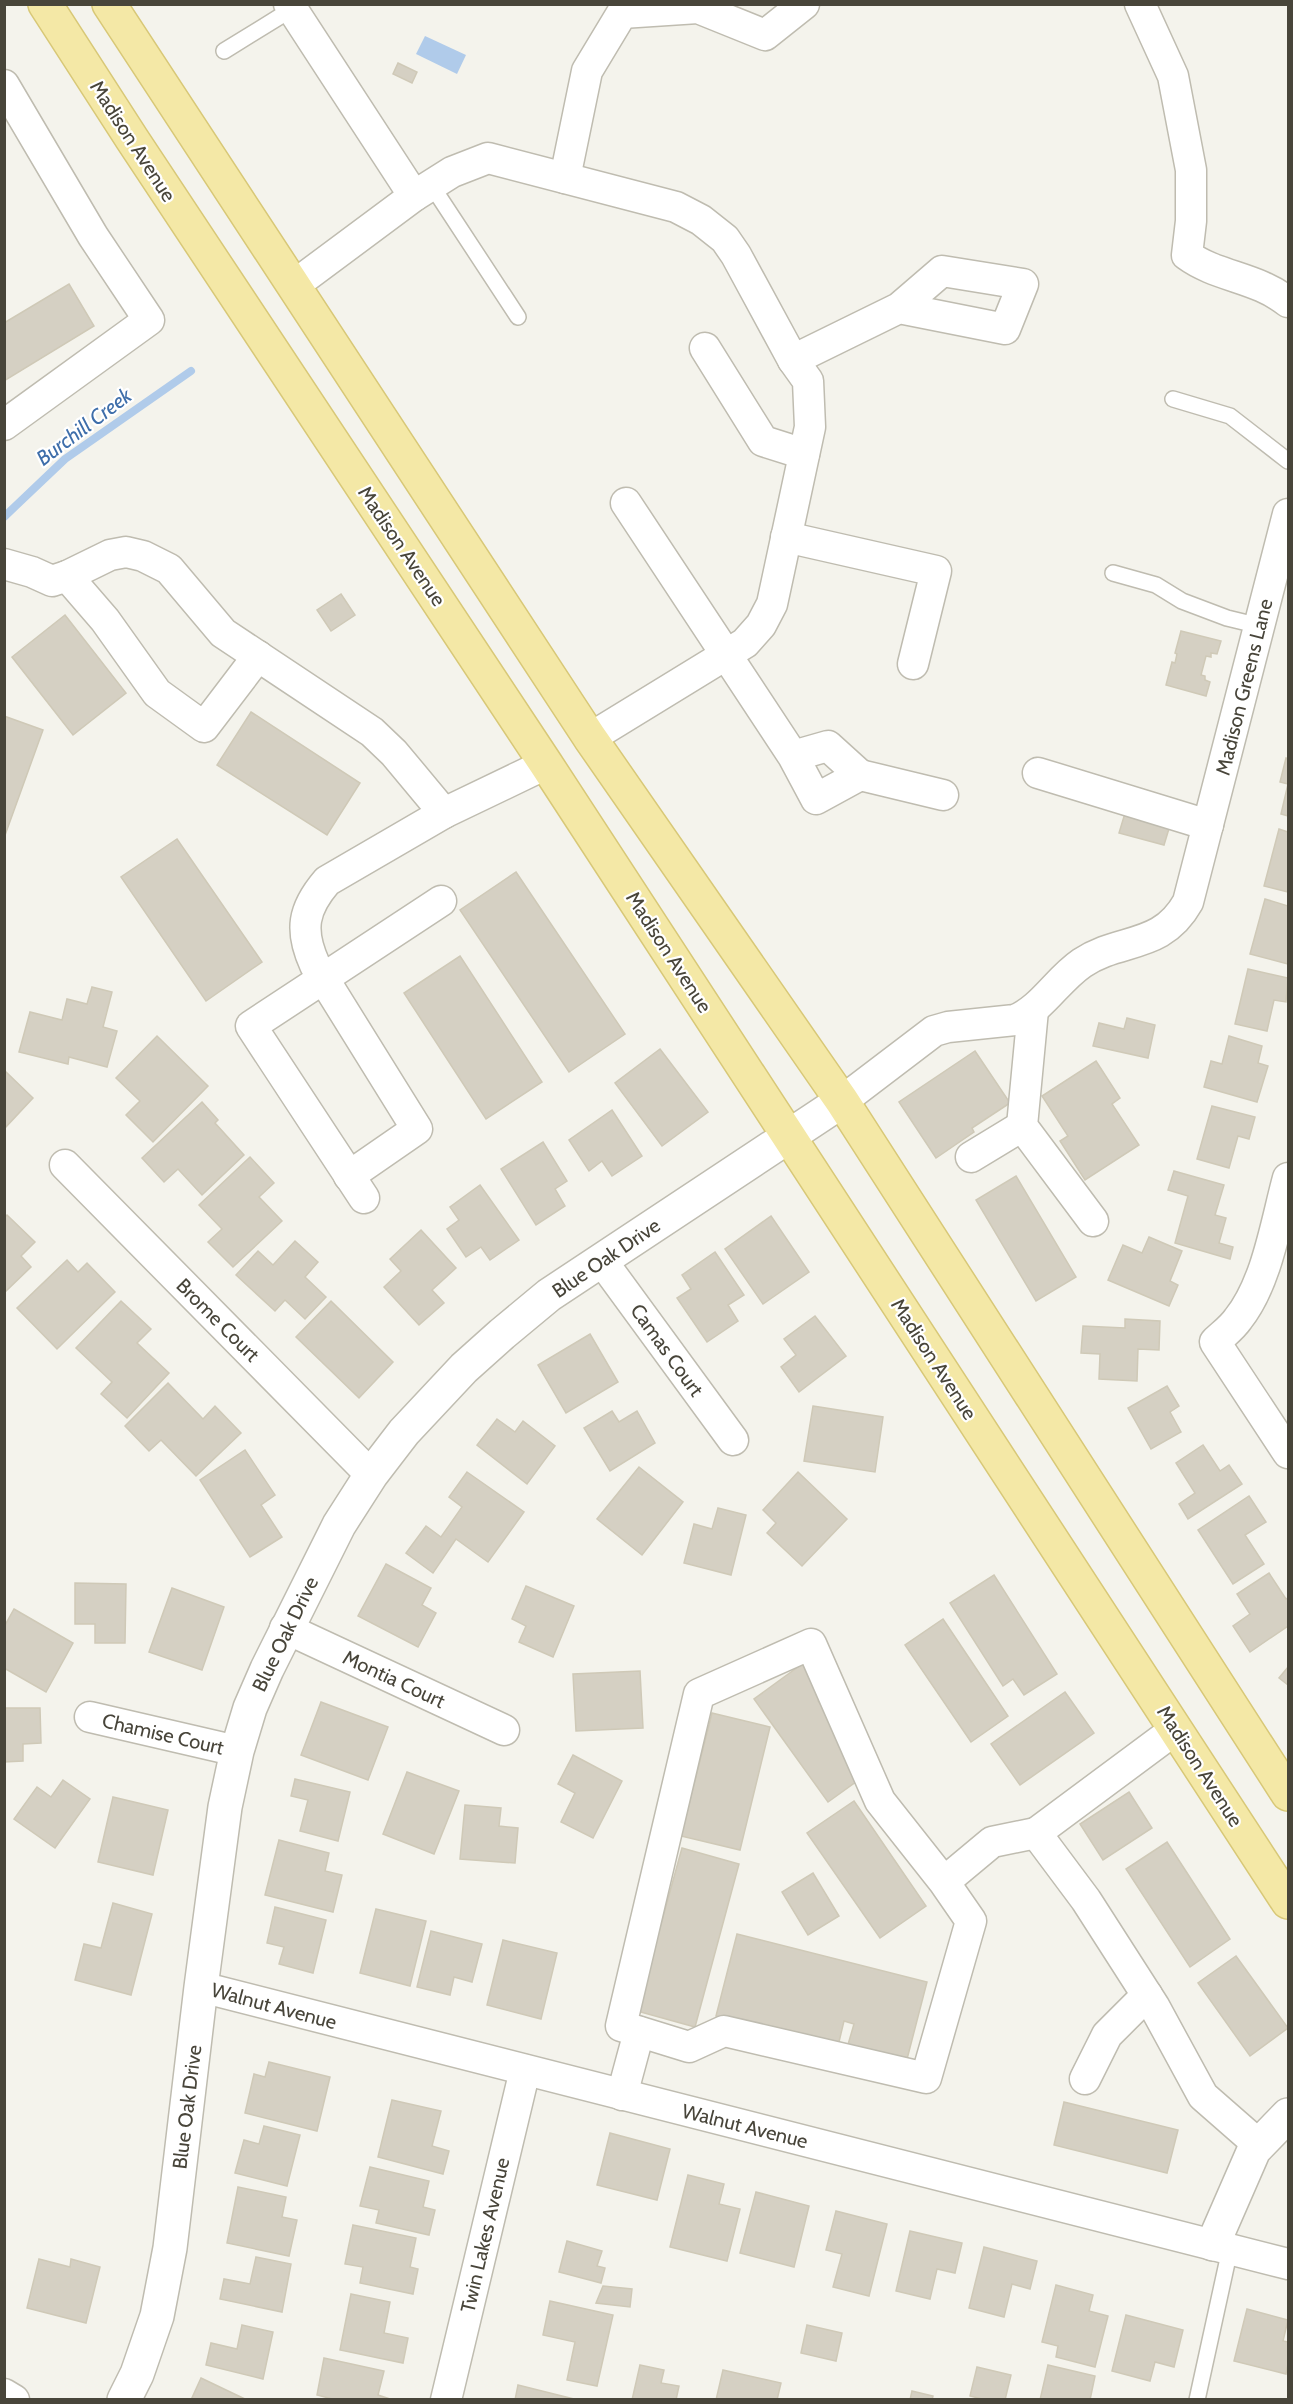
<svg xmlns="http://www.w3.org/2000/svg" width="1293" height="2404" font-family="Cabin,sans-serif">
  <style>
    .water { fill: #b0cbea }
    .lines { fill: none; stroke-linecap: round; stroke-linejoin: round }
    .stream { stroke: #b0cbea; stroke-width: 8 }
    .building { fill: #d5d0c3; stroke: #cfc9b7; stroke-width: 1.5 }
    .service-casing { stroke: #bfbcb0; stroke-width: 18 }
    .minor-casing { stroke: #bfbcb0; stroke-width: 33 }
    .tertiary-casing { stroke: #bfbcb0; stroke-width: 36 }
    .primary-casing { stroke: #d8c877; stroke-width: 36 }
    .service { stroke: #fff; stroke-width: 15 }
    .minor { stroke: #fff; stroke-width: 30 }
    .tertiary { stroke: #fff; stroke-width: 33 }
    .primary { stroke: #f4e8a6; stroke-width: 33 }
    .labels { text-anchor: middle; stroke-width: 4.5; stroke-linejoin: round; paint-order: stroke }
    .street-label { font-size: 20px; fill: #48453a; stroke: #fff }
    .water-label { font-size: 21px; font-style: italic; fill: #3e6eaa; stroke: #fff }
  </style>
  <rect width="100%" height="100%" fill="#f4f3ec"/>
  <path class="water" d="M425 36 466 55 457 74 416 54Z"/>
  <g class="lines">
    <path class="stream" d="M4 517 65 459 191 371"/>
  </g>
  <g class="building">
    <path d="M398 63 417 72 412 83 393 74Z"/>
    <path d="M69 284 94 326 4 381V323Z"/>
    <path d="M341 594 355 615 331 631 317 610Z"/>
    <path d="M65 615 126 693 73 735 12 657Z"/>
    <path d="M1181 631 1221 641 1217 654 1211 653V657L1206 656 1201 675 1205 676V680L1210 682 1206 696 1166 685 1172 662 1175 663 1177 654 1175 653Z"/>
    <path d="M251 712 360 783 327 835 217 765Z"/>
    <path d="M4 716 43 730 4 838Z"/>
    <path d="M1286 758 1288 759V816L1281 814 1288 784 1280 782Z"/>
    <path d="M1126 810 1171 822 1164 845 1119 833Z"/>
    <path d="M1279 829 1288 832V892L1264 886Z"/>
    <path d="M177 839 262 962 206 1001 121 877Z"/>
    <path d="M516 872 625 1034 569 1072 460 910Z"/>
    <path d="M1265 899 1288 906V964L1250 954Z"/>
    <path d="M460 956 542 1082 486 1119 404 993Z"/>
    <path d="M1248 969 1288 978 1286 1002 1274 1000 1267 1031 1235 1024Z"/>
    <path d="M92 987 112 992 103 1027 117 1031 107 1067 69 1057 68 1064 19 1052 30 1012 62 1020 67 999 87 1004Z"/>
    <path d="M1127 1018 1155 1025 1148 1058 1093 1046 1099 1023 1124 1029Z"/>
    <path d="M157 1036 208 1086 153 1142 126 1115 140 1101 116 1078Z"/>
    <path d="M1229 1036 1262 1046 1258 1063 1268 1066 1257 1102 1204 1087 1211 1061 1222 1064Z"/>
    <path d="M660 1049 708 1112 662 1146 615 1083Z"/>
    <path d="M975 1051 1010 1103 972 1128 974 1132 936 1158 899 1102Z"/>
    <path d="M1096 1061 1120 1098 1112 1104 1139 1145 1085 1180 1060 1141 1068 1136 1042 1096Z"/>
    <path d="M4 1070 33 1098 4 1129Z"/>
    <path d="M202 1102 218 1120 215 1123 244 1155 202 1195 178 1169 164 1182 142 1158Z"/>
    <path d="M1212 1106 1255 1117 1249 1139 1238 1136 1229 1168 1197 1159Z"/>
    <path d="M612 1110 642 1156 612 1176 602 1161 589 1171 569 1140Z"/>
    <path d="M543 1142 567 1181 555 1189 565 1206 536 1225 501 1169Z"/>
    <path d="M250 1157 274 1183 259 1197 282 1221 233 1267 208 1242 222 1229 199 1205Z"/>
    <path d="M1174 1171 1224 1185 1215 1215 1226 1218 1219 1243 1233 1247 1230 1259 1175 1243 1188 1196 1168 1190Z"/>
    <path d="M1016 1176 1076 1277 1036 1301 976 1200Z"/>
    <path d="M480 1185 519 1240 490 1260 481 1247 466 1257 447 1229 459 1220 450 1207Z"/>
    <path d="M7 1215 35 1242 21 1256 31 1267 4 1293V1218Z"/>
    <path d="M771 1216 809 1272 763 1304 725 1249Z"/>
    <path d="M421 1230 456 1268 432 1290 444 1303 419 1325 384 1287 401 1271 390 1259Z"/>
    <path d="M1149 1237 1182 1251 1170 1281 1178 1285 1169 1306 1108 1280 1123 1245 1142 1253Z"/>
    <path d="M295 1241 318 1262 305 1277 326 1297 305 1319 285 1300 275 1311 236 1275 258 1251 273 1265Z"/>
    <path d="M715 1252 744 1295 728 1305 738 1321 707 1342 677 1298 691 1289 682 1275Z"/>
    <path d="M67 1260 78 1272 87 1263 115 1292 57 1349 17 1308Z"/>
    <path d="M121 1301 151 1329 137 1343 169 1373 127 1418 101 1394 112 1382 76 1348Z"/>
    <path d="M331 1301 393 1362 359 1398 296 1337Z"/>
    <path d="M815 1316 846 1356 799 1392 781 1367 796 1355 784 1339Z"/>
    <path d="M1125 1319 1160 1321 1159 1350 1138 1349 1137 1381 1099 1379 1100 1354 1081 1353 1083 1326 1125 1328Z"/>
    <path d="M590 1334 618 1382 566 1413 538 1365Z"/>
    <path d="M168 1383 203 1419 215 1406 241 1433 196 1476 161 1440 149 1451 125 1426Z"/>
    <path d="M1167 1386 1179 1406 1170 1412 1181 1432 1151 1449 1128 1408Z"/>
    <path d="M813 1406 883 1417 875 1472 804 1461Z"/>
    <path d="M612 1411 619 1422 637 1411 655 1443 610 1471 584 1428Z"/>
    <path d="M497 1419 515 1432 523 1421 555 1446 527 1484 477 1445Z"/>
    <path d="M1203 1445 1220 1471 1229 1465 1242 1484 1188 1519 1179 1504 1195 1493 1176 1463Z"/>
    <path d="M245 1450 275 1495 261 1505 282 1537 250 1557 200 1480Z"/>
    <path d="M639 1467 683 1502 642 1555 597 1519Z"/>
    <path d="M467 1472 524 1512 488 1562 456 1539 433 1573 406 1553 426 1526 441 1537 462 1507 449 1497Z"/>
    <path d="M798 1472 847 1519 802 1566 767 1533 776 1523 763 1510Z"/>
    <path d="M1249 1496 1266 1522 1245 1535 1264 1564 1233 1584 1198 1530Z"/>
    <path d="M718 1508 746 1515 731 1575 684 1563 694 1524 712 1529Z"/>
    <path d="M386 1564 431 1588 422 1605 436 1613 418 1647 358 1616Z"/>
    <path d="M1269 1573 1286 1599 1288 1598V1626L1250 1652 1233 1626 1250 1614 1237 1594Z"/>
    <path d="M994 1575 1057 1674 1024 1695 1013 1679 1003 1686 950 1603Z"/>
    <path d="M75 1583 126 1584 125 1643H95V1624H75Z"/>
    <path d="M526 1586 574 1606 553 1657 519 1642 526 1626 512 1619Z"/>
    <path d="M172 1588 224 1607 202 1670 149 1652Z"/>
    <path d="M14 1609 73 1643 46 1692 4 1668V1627Z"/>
    <path d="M943 1619 1008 1716 971 1742 905 1645Z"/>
    <path d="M802 1664 826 1695 818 1701 848 1742 867 1774 828 1802 754 1699Z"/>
    <path d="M1288 1667V1685L1279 1678Z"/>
    <path d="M640 1671 643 1728 576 1731 573 1674Z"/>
    <path d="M1065 1692 1094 1733 1020 1785 991 1744Z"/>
    <path d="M321 1702 388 1727 368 1780 301 1755Z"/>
    <path d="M4 1708H40L41 1743 23 1744V1761L4 1762Z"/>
    <path d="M712 1713 770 1727 740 1850 681 1836Z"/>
    <path d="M573 1755 622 1781 593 1838 561 1822 575 1793 558 1784Z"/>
    <path d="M407 1772 459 1791 434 1854 383 1834Z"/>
    <path d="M295 1779 350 1792 338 1841 300 1831 308 1800 291 1796Z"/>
    <path d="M63 1780 90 1799 55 1848 14 1819 37 1787 51 1797Z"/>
    <path d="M1129 1792 1152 1828 1103 1860 1080 1824Z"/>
    <path d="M113 1797 168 1810 153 1875 98 1862Z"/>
    <path d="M854 1801 926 1906 880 1938 807 1833Z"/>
    <path d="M465 1805 501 1808 499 1826 518 1828 515 1863 460 1859Z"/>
    <path d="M279 1840 329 1853 325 1871 342 1875 333 1912 265 1895Z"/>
    <path d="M1167 1842 1230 1939 1190 1967 1126 1869Z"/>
    <path d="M682 1848 739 1864 695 2027 637 2011Z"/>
    <path d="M813 1873 839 1916 808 1935 782 1892Z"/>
    <path d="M113 1903 152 1914 131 1995 75 1980 84 1944 101 1948Z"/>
    <path d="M275 1907 326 1920 313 1973 279 1964 284 1947 267 1943Z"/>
    <path d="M376 1909 426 1921 410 1986 360 1973Z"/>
    <path d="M431 1931 482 1944 472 1982 454 1977 450 1995 417 1987Z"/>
    <path d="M737 1934 927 1982 906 2063 847 2048 854 2024 844 2021 838 2046 716 2016Z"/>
    <path d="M503 1940 557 1953 541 2019 487 2005Z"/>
    <path d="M1236 1956 1288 2028 1250 2056 1198 1983Z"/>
    <path d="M269 2062 330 2077 317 2131 245 2113 254 2074 265 2077Z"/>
    <path d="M392 2100 441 2111 432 2146 449 2151 443 2174 378 2157Z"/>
    <path d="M1064 2102 1178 2130 1167 2173 1054 2145Z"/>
    <path d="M264 2126 300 2135 287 2186 235 2173 244 2140 259 2144Z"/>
    <path d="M610 2133 670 2149 657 2200 597 2185Z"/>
    <path d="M370 2167 429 2181 423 2207 435 2210 429 2235 376 2223 379 2210 360 2206Z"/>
    <path d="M688 2175 724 2184 719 2204 740 2209 727 2261 670 2247Z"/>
    <path d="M238 2187 286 2197 282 2217 297 2220 289 2256 227 2243Z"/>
    <path d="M756 2192 809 2206 794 2267 740 2253Z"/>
    <path d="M836 2211 887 2224 869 2296 833 2287 842 2254 826 2250Z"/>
    <path d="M353 2225 416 2238 410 2267 418 2269 413 2294 360 2283 363 2267 345 2264Z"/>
    <path d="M910 2231 962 2243 955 2273 937 2269 930 2299 896 2291Z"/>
    <path d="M567 2241 602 2251 597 2266 605 2268 601 2283 559 2272Z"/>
    <path d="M984 2247 1037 2261 1030 2289 1012 2284 1004 2317 969 2308Z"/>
    <path d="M256 2257 291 2264 282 2312 220 2299 224 2279 250 2284Z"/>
    <path d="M39 2259 70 2267 71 2259 100 2267 86 2323 27 2308Z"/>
    <path d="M1056 2285 1093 2295 1089 2311 1108 2316 1095 2367 1056 2357 1058 2346 1042 2342Z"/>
    <path d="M603 2286 632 2289 630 2307 596 2303Z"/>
    <path d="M351 2294 390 2302 384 2333 408 2338 403 2363 340 2350Z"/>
    <path d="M550 2301 613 2315 597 2386 567 2380 575 2342 543 2335Z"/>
    <path d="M1247 2309 1288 2320 1283 2341 1288 2342V2363L1286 2374 1234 2361Z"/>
    <path d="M1126 2315 1183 2330 1174 2367 1155 2362 1150 2381 1112 2371Z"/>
    <path d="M242 2325 273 2332 263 2379 206 2365 211 2343 237 2349Z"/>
    <path d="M807 2325 842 2333 836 2361 801 2353Z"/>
    <path d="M324 2358 384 2371 378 2395 393 2400H336L317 2395Z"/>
    <path d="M640 2365 664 2370 661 2383 679 2386 676 2400H632Z"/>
    <path d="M1048 2365 1095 2376 1090 2400H1040Z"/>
    <path d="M977 2367 1011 2375 1005 2400H986L970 2396Z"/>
    <path d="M723 2370 781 2383 777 2400H716Z"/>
    <path d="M201 2378 247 2400H191Z"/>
    <path d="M518 2385 578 2400H515Z"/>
    <path d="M912 2391 933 2396 932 2400H910Z"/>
  </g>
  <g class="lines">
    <defs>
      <g id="service">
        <path d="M224 51 292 9"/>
        <path d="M432 186 518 317"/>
        <path d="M1173 399 1230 416 1288 461"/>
        <path d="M1113 573 1156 585 1182 601 1227 618 1260 626"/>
        <path d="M1197 2400 1230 2249"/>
      </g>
      <g id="minor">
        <path d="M289 4 414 196"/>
        <path d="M1140 4 1173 76 1191 170V221L1187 255C1217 277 1257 277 1288 302"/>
        <path d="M4 85 93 236 149 320 4 425"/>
        <path d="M565 178 587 71 622 13 698 8 765 35 804 4"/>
        <path d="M293 286 414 196 452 172 488 158 676 207 701 220 725 239 736 255 793 360 808 381 810 427 772 604 761 625 745 643 590 738"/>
        <path d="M705 348 763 441 804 454"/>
        <path d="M793 360 899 308 1005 329 1023 284 942 271 899 308"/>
        <path d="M626 503 793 756 828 746 860 775 816 799 793 756"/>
        <path d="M786 537 936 571 913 664"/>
        <path d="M4 564 32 572 52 581 67 576 110 555 126 552 143 556 169 569 223 633 372 732 394 753 444 813"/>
        <path d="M67 576 105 620 157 693 204 727 258 656"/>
        <path d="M1038 773 1208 825"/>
        <path d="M860 775 943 795"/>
        <path d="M1033 1010 1022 1126 1093 1221"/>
        <path d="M842 1101 934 1031 948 1027 1015 1020C1042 1009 1057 980 1082 963 1121 937 1161 950 1188 902L1288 514"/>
        <path d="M971 1157 1022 1126"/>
        <path d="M65 1165 371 1475"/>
        <path d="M349 1176 417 1129 315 965C299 930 303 909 327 881L444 813 546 764"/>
        <path d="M1288 1178C1276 1222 1267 1283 1238 1319 1232 1328 1222 1335 1215 1342L1288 1453"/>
        <path d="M364 1198 251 1026 441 901"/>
        <path d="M602 1261 733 1440"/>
        <path d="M285 1628 504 1730"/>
        <path d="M90 1717 237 1751"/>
        <path d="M1176 1729 1036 1833 1086 1900 1154 2006 1203 2096 1259 2145"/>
        <path d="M944 1882 971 1921 926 2078 724 2031 689 2047 621 2026 699 1694 811 1644 880 1801 944 1882 992 1842 1036 1833"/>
        <path d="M201 1987 1288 2264"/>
        <path d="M1085 2079 1107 2035 1147 1995"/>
        <path d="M622 2095 639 2032"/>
        <path d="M4 2394 14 2400"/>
        <path d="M446 2400 525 2070"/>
      </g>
      <g id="tertiary">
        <path d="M1213 2244 1254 2150 1288 2115"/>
        <path d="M124 2400 137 2374 157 2316 170 2248 201 1987 225 1807 237 1751 250 1708 267 1669 339 1525 371 1475 404 1432 464 1368 502 1334 549 1295 842 1101"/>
      </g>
      <g id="primary">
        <path d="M45 4 132 139 546 764 1288 1902"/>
        <path d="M109 4 590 738 842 1101 1288 1794"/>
      </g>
    </defs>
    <use href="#service" class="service-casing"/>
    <use href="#minor" class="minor-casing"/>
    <use href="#tertiary" class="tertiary-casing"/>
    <use href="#primary" class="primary-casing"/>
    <use href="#service" class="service"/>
    <use href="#minor" class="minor"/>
    <use href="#tertiary" class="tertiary"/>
    <use href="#primary" class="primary"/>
  </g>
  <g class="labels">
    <g class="street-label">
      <text transform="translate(133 141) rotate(57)" y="7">Madison Avenue</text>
      <text transform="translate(402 546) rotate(56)" y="7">Madison Avenue</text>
      <text transform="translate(1244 687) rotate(-76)" y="7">Madison Greens Lane</text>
      <text transform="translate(669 952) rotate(57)" y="7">Madison Avenue</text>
      <text transform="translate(606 1258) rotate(-34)" y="7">Blue Oak Drive</text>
      <text transform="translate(218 1320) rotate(45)" y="7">Brome Court</text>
      <text transform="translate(667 1350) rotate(54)" y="7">Camas Court</text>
      <text transform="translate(934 1359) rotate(57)" y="7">Madison Avenue</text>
      <text transform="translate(285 1634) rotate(-64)" y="7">Blue Oak Drive</text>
      <text transform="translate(394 1679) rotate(25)" y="7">Montia Court</text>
      <text transform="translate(163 1734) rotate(13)" y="7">Chamise Court</text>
      <text transform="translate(1200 1766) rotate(57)" y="7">Madison Avenue</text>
      <text transform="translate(274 2006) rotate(15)" y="7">Walnut Avenue</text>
      <text transform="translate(187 2107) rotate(-83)" y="7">Blue Oak Drive</text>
      <text transform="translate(745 2126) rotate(14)" y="7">Walnut Avenue</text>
      <text transform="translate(485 2235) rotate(-77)" y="7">Twin Lakes Avenue</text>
    </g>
    <g class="water-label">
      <text transform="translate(84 427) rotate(-37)" y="7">Burchill Creek</text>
    </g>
  </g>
  <rect width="1293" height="2404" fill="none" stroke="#48453a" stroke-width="12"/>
</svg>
